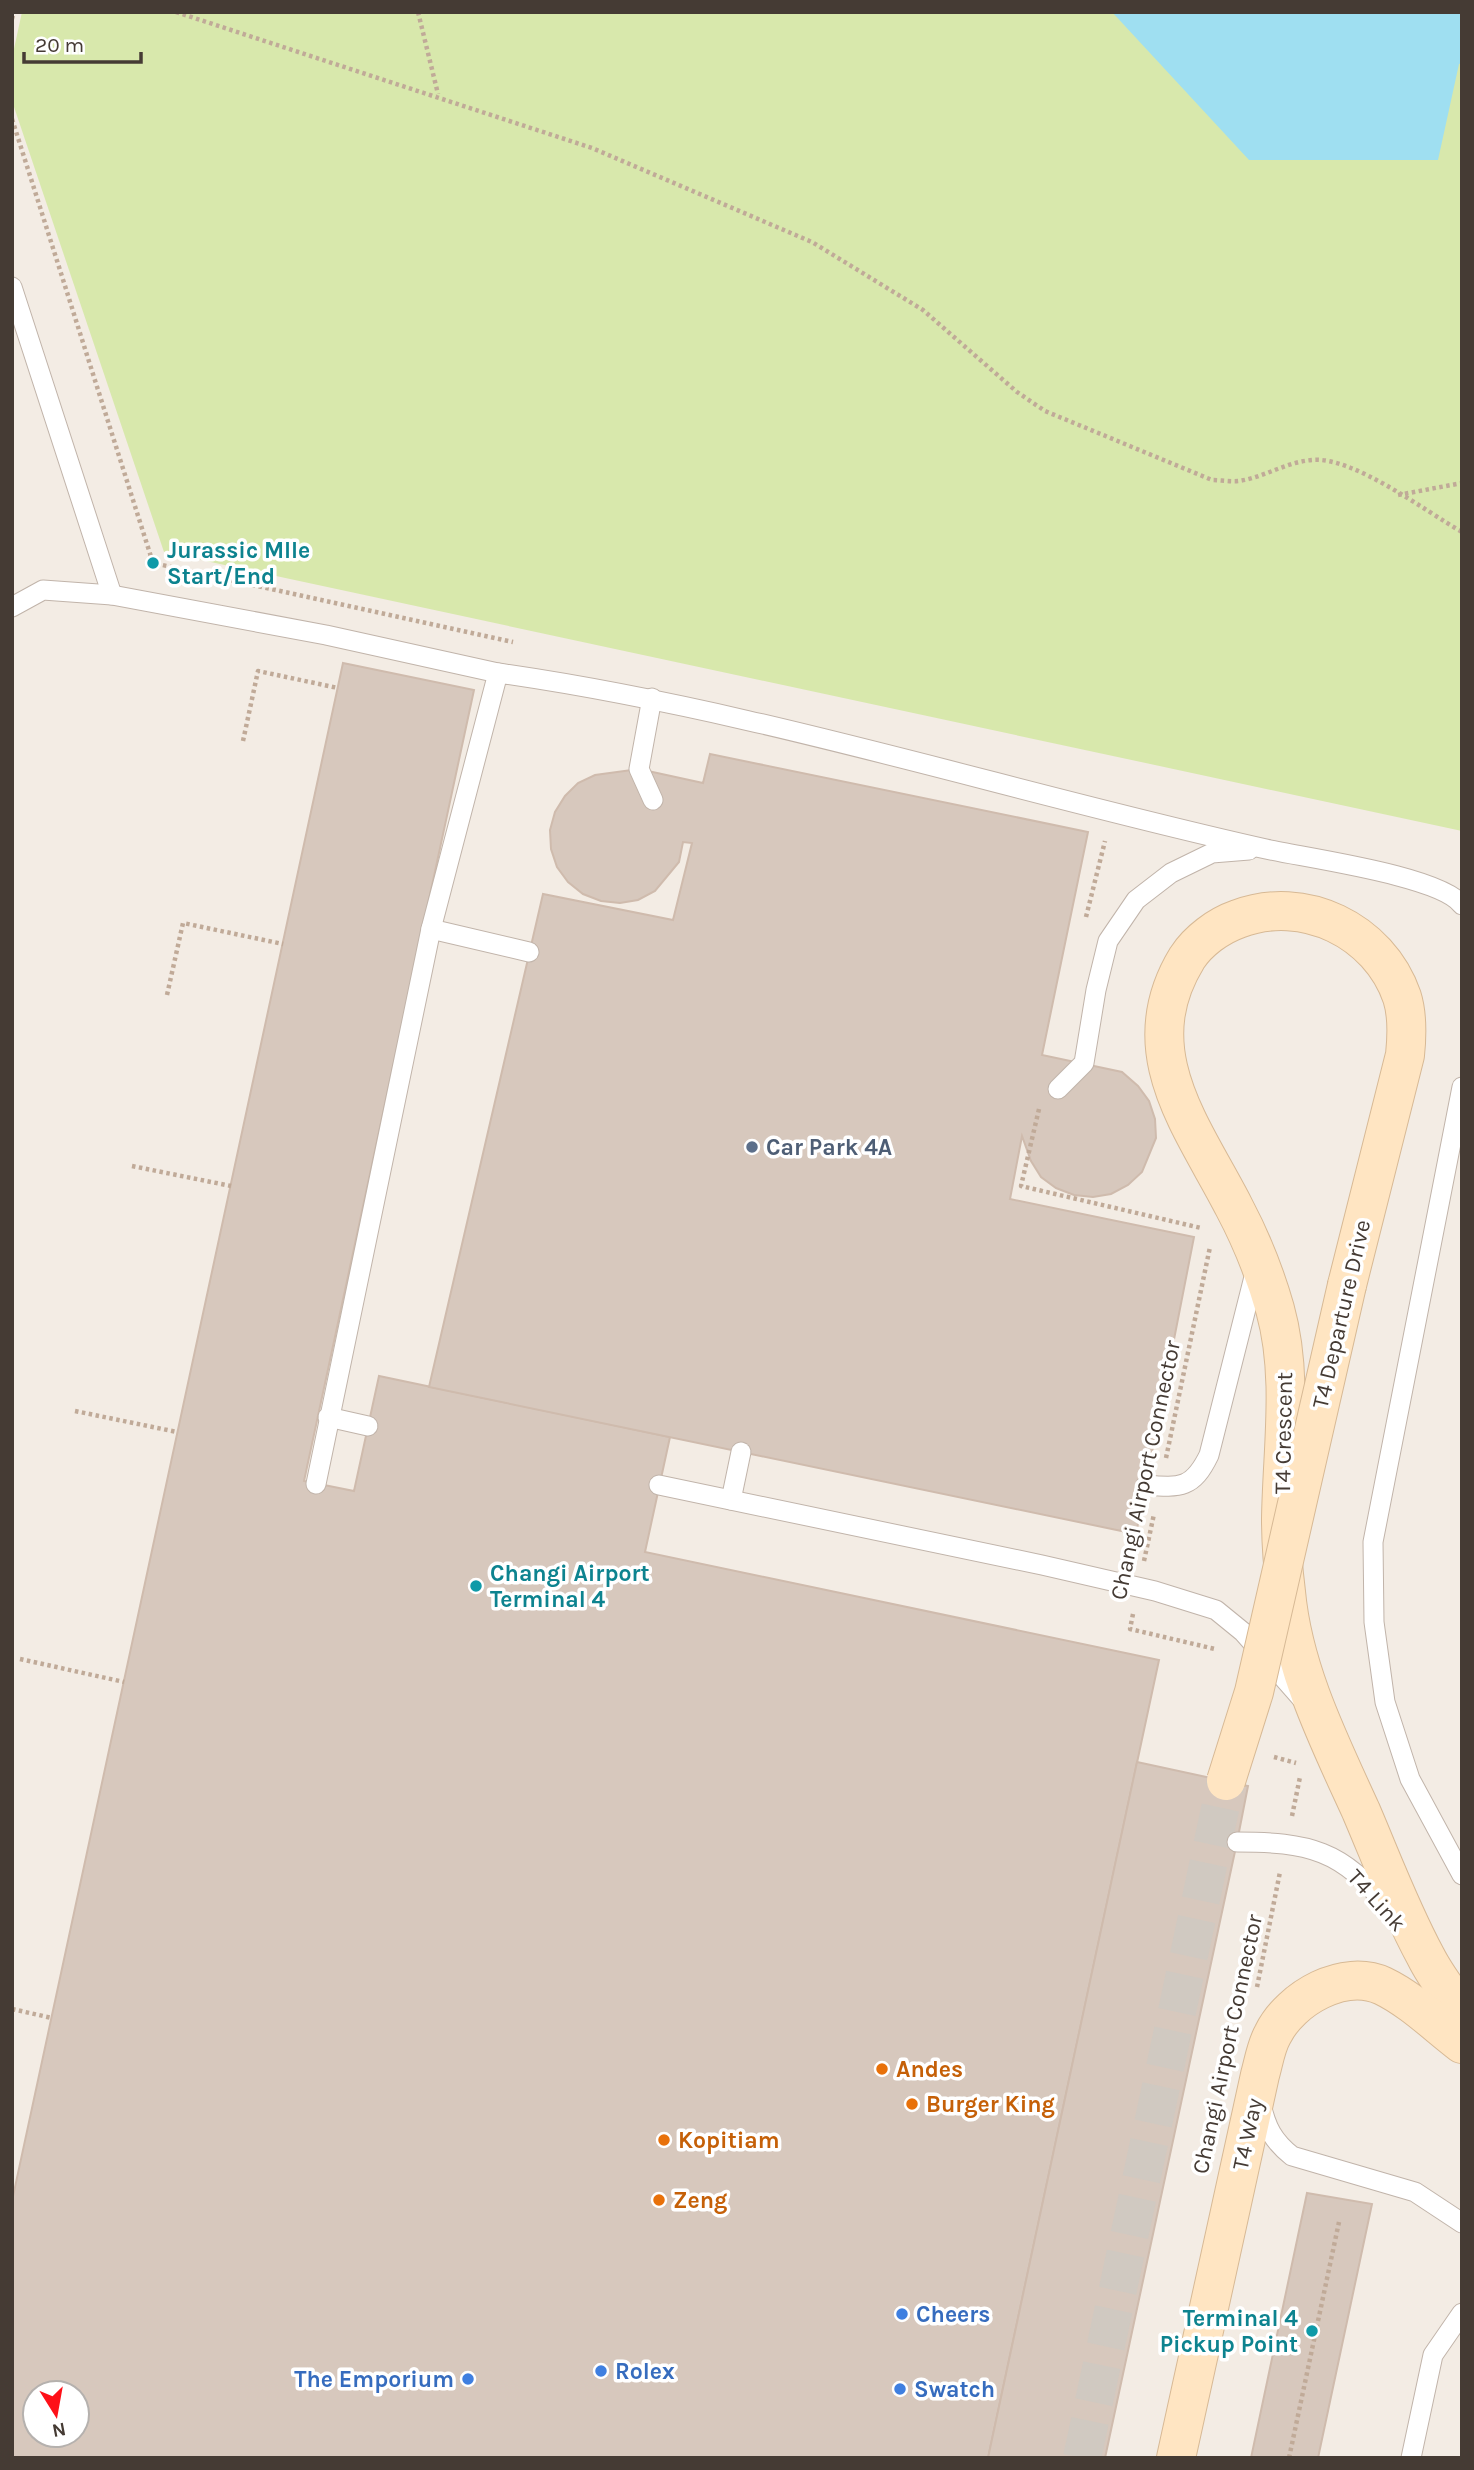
<svg xmlns="http://www.w3.org/2000/svg" width="1474" height="2470" font-family="Karla,sans-serif">
  <style>
    .green { fill: #d8e8ac }
    .water { fill: #9fdff1 }
    .building { fill: #d7c8bd; stroke: #cfbbad; stroke-width: 2; fill-rule: evenodd }
    .lines { fill: none; stroke-linecap: round; stroke-linejoin: round }
    .secondary-tunnel { stroke: #d0c9c1; stroke-width: 38; stroke-dasharray: 38 19; stroke-linecap: butt }
    .lane-casing { stroke: #c1b4aa; stroke-width: 21 }
    .secondary-casing { stroke: #d7b995; stroke-width: 40 }
    .path { stroke: #c0aa98; stroke-width: 4.5; stroke-dasharray: 3.5 3.5; stroke-linecap: butt }
    .lane { stroke: #fff; stroke-width: 19 }
    .secondary { stroke: #ffe5c2; stroke-width: 38 }
    .secondary-bridge-casing { stroke: #d7b995; stroke-width: 40; stroke-linecap: butt }
    .path-bridge { stroke: #c0aa98; stroke-width: 4.5; stroke-dasharray: 3.5 3.5; stroke-linecap: butt }
    .secondary-bridge { stroke: #ffe5c2; stroke-width: 38 }
    .culture-dot { fill: #0f9aa8; stroke: #fff; stroke-width: 2.5 }
    .service-dot { fill: #5c6f8a; stroke: #fff; stroke-width: 2.5 }
    .food-dot { fill: #e8710a; stroke: #fff; stroke-width: 2.5 }
    .shop-dot { fill: #3f7fe0; stroke: #fff; stroke-width: 2.5 }
    .labels { text-anchor: middle; stroke-width: 7; stroke-linejoin: round; paint-order: stroke }
    .culture-label { font-size: 23px; font-weight: bold; fill: #0d838f; stroke: #fff; text-anchor: start }
    .service-label { font-size: 23px; font-weight: bold; fill: #4e5e75; stroke: #fff; text-anchor: start }
    .street-label { font-size: 23px; fill: #453b34; stroke: #fff }
    .food-label { font-size: 23px; font-weight: bold; fill: #c56008; stroke: #fff; text-anchor: start }
    .shop-label { font-size: 23px; font-weight: bold; fill: #366cbe; stroke: #fff; text-anchor: start }
  </style>
  <rect width="100%" height="100%" fill="#f3ece4"/>
  <path class="green" d="M22 12H1462V831L164 552 12 101V58Z"/>
  <path class="water" d="M1112 12H1462V63L1459 64 1438 160H1249Z"/>
  <g class="building">
    <path d="M343 663 474 690 304 1481 354 1491 379 1376 670 1437 645 1552 1159 1660 988 2458H12V2201ZM35 2393H77V2435H35Z"/>
    <path d="M710 754 1088 832 1042 1055 1122 1072 1138 1086 1149 1101 1155 1119 1156 1138 1142 1172 1128 1185 1111 1194 1093 1197 1074 1195 1056 1188 1041 1177 1031 1161 1022 1136 1010 1199 1194 1237 1136 1534 429 1387 543 894 673 920 692 843 683 842 679 862 655 891 638 900 620 903 601 901 583 894 568 882 557 867 551 849 550 830 555 812 565 796 578 783 595 775 639 769 703 783Z"/>
    <path d="M1137 1762 1248 1786 1237 1842 1105 2458H988Z"/>
    <path d="M1307 2193 1372 2204 1318 2458H1251Z"/>
  </g>
  <g class="lines">
    <path class="secondary-tunnel" d="M1082 2458 1226 1781"/>
    <defs>
      <g id="lane">
        <path d="M12 287 112 595"/>
        <path d="M12 607 43 590 112 595 326 635 498 673"/>
        <path d="M652 698 639 769 653 800"/>
        <path d="M431 929 529 952"/>
        <path d="M1462 1087 1373 1542 1374 1622 1385 1702 1410 1779 1462 1875"/>
        <path d="M1058 1089 1084 1063 1096 990 1108 941 1136 900 1171 873 1212 853 1249 850"/>
        <path d="M328 1417 368 1426"/>
        <path d="M316 1484 431 929 498 673C758 710 1010 792 1266 849 1306 858 1441 876 1462 905"/>
        <path d="M659 1485 1042 1565 1155 1591 1216 1610 1243 1632 1302 1699"/>
        <path d="M1146 1485C1181 1488 1193 1488 1209 1455L1256 1269"/>
        <path d="M731 1500 741 1452"/>
        <path d="M1237 1842C1307 1842 1344 1850 1388 1908"/>
        <path d="M1261 2104C1266 2127 1273 2141 1292 2156L1415 2192 1462 2223"/>
        <path d="M1411 2458 1433 2355 1462 2313"/>
      </g>
      <g id="secondary">
        <path d="M1347 1285 1405 1055C1407 1036 1408 1016 1402 997 1379 930 1303 894 1238 919 1218 926 1198 941 1187 958 1130 1051 1193 1127 1234 1207 1251 1239 1265 1274 1275 1309 1294 1377 1282 1449 1281 1519 1281 1543 1283 1568 1286 1592 1293 1669 1329 1741 1361 1811 1382 1860 1401 1911 1426 1957 1436 1977 1450 1994 1462 2012"/>
        <path d="M1176 2458 1260 2075C1264 2061 1266 2046 1273 2034 1291 1998 1344 1968 1383 1986 1412 2000 1437 2025 1462 2044"/>
      </g>
    </defs>
    <use href="#lane" class="lane-casing"/>
    <use href="#secondary" class="secondary-casing"/>
    <g class="path">
      <path d="M176 12 592 148 812 242 923 310 1017 392 1045 411 1212 480C1221 480 1231 482 1239 481 1265 477 1286 462 1312 460 1353 456 1425 511 1462 532"/>
      <path d="M418 12 438 94"/>
      <path d="M12 19 14 12"/>
      <path d="M12 119 153 563 513 642"/>
      <path d="M1398 495 1462 483"/>
      <path d="M1086 917 1105 841"/>
      <path d="M1039 1109 1021 1186 1201 1228"/>
      <path d="M1166 1458 1210 1247"/>
      <path d="M1144 1561 1154 1514"/>
      <path d="M1133 1614 1130 1629 1215 1649"/>
      <path d="M1274 1757 1296 1763"/>
      <path d="M1292 1816 1300 1777"/>
      <path d="M1257 1987 1280 1872"/>
      <path d="M1289 2458 1339 2222"/>
    </g>
    <use href="#lane" class="lane"/>
    <use href="#secondary" class="secondary"/>
    <defs>
      <path id="secondary-bridge" d="M1226 1781 1254 1692 1347 1285"/>
    </defs>
    <use href="#secondary-bridge" class="secondary-bridge-casing"/>
    <g class="path-bridge">
      <path d="M243 741 258 671 338 688"/>
      <path d="M167 995 183 923 283 944"/>
      <path d="M132 1166 231 1186"/>
      <path d="M75 1411 177 1432"/>
      <path d="M20 1659 124 1682"/>
      <path d="M12 2009 52 2018"/>
    </g>
    <use href="#secondary-bridge" class="secondary-bridge"/>
  </g>
  <g class="culture-dot">
    <circle cx="153" cy="563" r="7"/>
    <circle cx="476" cy="1586" r="7"/>
    <circle cx="1312" cy="2331" r="7"/>
  </g>
  <circle class="service-dot" cx="752" cy="1147" r="7"/>
  <g class="food-dot">
    <circle cx="882" cy="2069" r="7"/>
    <circle cx="912" cy="2104" r="7"/>
    <circle cx="664" cy="2140" r="7"/>
    <circle cx="659" cy="2200" r="7"/>
  </g>
  <g class="shop-dot">
    <circle cx="902" cy="2314" r="7"/>
    <circle cx="601" cy="2371" r="7"/>
    <circle cx="468" cy="2379" r="7"/>
    <circle cx="900" cy="2389" r="7"/>
  </g>
  <g class="labels">
    <g class="culture-label">
      <text x="167" y="558">Jurassic MIle<tspan x="167" dy="26">Start/End</tspan></text>
      <text x="490" y="1581">Changi Airport<tspan x="490" dy="26">Terminal 4</tspan></text>
      <text x="1298" y="2326" text-anchor="end">Terminal 4<tspan x="1298" dy="26">Pickup Point</tspan></text>
    </g>
    <g class="service-label">
      <text x="766" y="1155">Car Park 4A</text>
    </g>
    <g class="street-label">
      <text transform="translate(1341 1314) rotate(-77)" y="8">T4 Departure Drive</text>
      <text transform="translate(1283 1433) rotate(-89)" y="8">T4 Crescent</text>
      <text transform="translate(1145 1470) rotate(-78)" y="8">Changi Airport Connector</text>
      <text transform="translate(1377 1900) rotate(48)" y="8">T4 Link</text>
      <text transform="translate(1227 2044) rotate(-78)" y="8">Changi Airport Connector</text>
      <text transform="translate(1247 2134) rotate(-78)" y="8">T4 Way</text>
    </g>
    <g class="food-label">
      <text x="896" y="2077">Andes</text>
      <text x="926" y="2112">Burger King</text>
      <text x="678" y="2148">Kopitiam</text>
      <text x="673" y="2208">Zeng</text>
    </g>
    <g class="shop-label">
      <text x="916" y="2322">Cheers</text>
      <text x="615" y="2379">Rolex</text>
      <text x="454" y="2387" text-anchor="end">The Emporium</text>
      <text x="914" y="2397">Swatch</text>
    </g>
  </g>
  <rect width="1474" height="2470" fill="none" stroke="#453b34" stroke-width="28"/>
  <g transform="translate(56 2414) rotate(169)"><circle r="33" fill="#ffffff" stroke="#b5b1ae" stroke-width="2"/>
  <path d="M0-5L12 26L0 18L-12 26Z" fill="#fe1018"/>
  <text y="-10" font-size="19" font-weight="bold" text-anchor="middle" fill="#453b34">N</text>
  </g>
  <path d="M24 52v10h117v-10" fill="none" stroke="#453b34" stroke-width="3.5"/>
  <text x="35" y="52" font-size="21" fill="#453b34" stroke="#ffffff" stroke-width="5" paint-order="stroke">20 m</text>
</svg>
